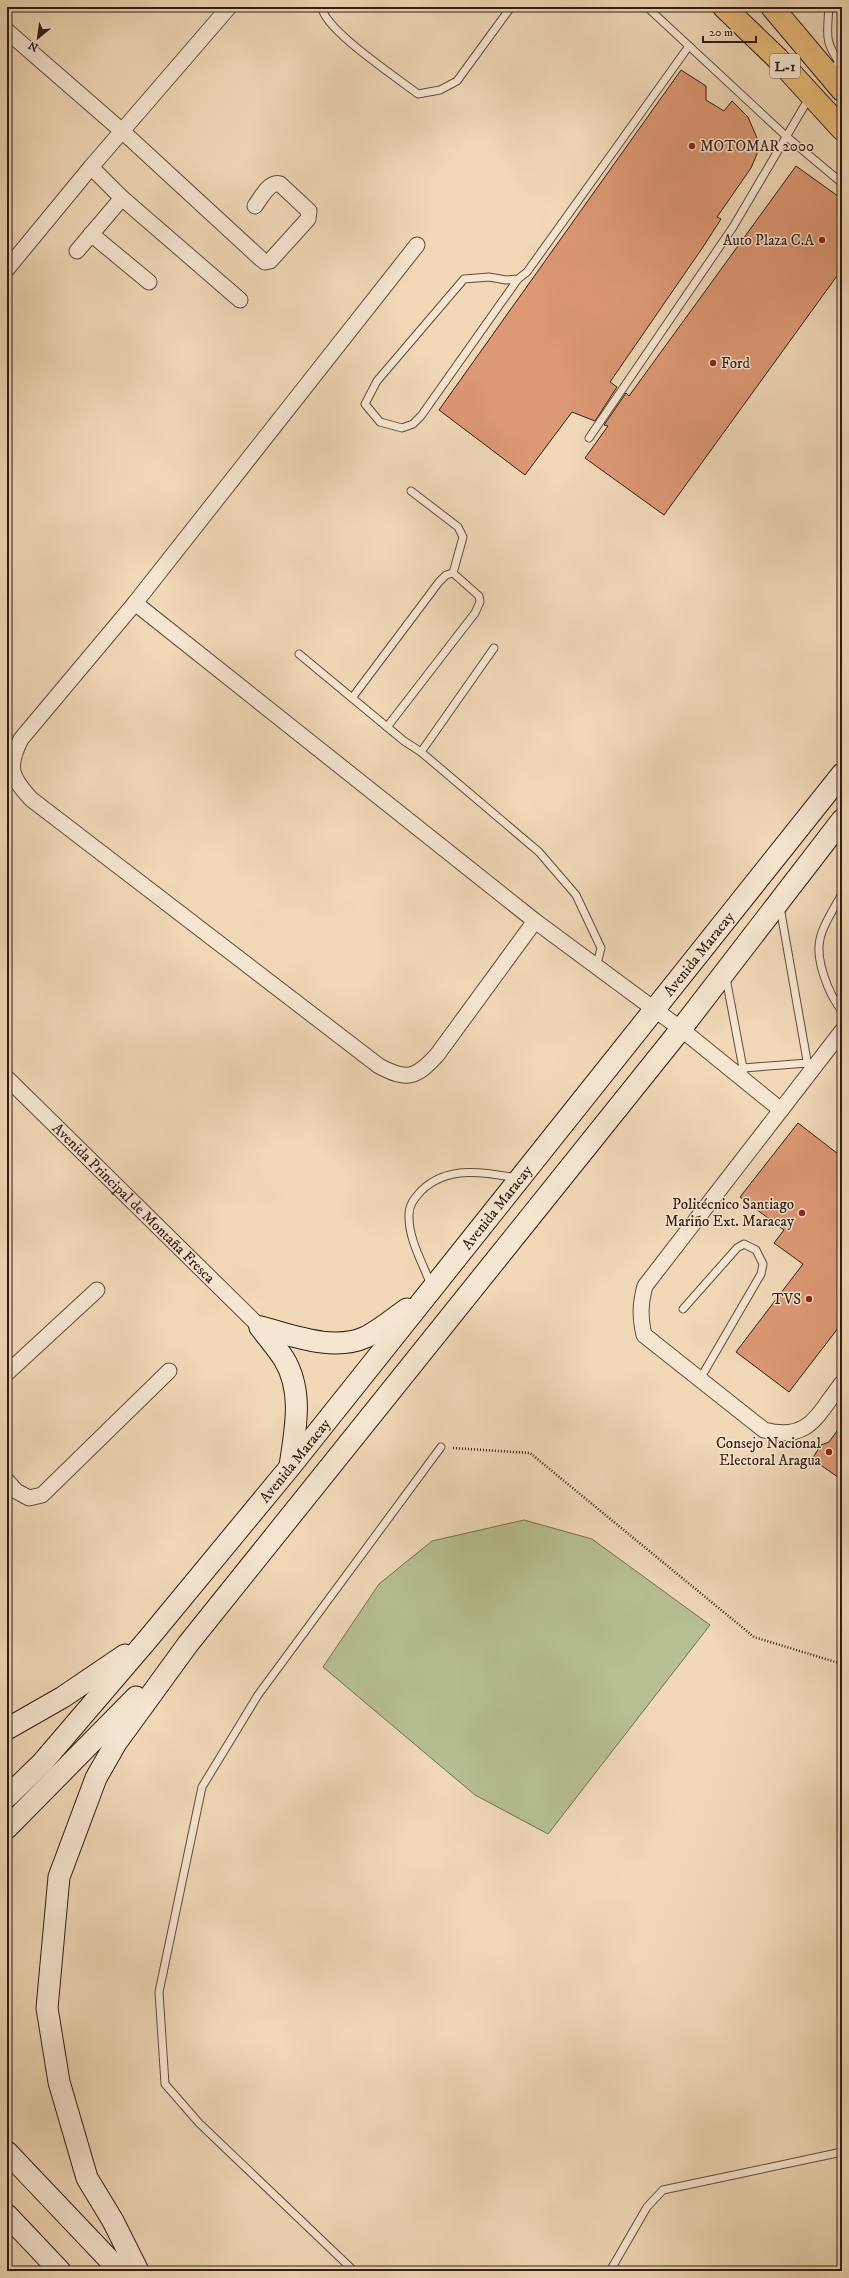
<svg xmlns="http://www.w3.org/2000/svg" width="849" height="2278" font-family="'IM FELL DW Pica',serif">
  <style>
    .green { fill: #b7c091; stroke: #746e52 }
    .building { fill: #dd9875; stroke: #311c14 }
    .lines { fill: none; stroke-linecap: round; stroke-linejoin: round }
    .lane-casing { stroke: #614b3d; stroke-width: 9 }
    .street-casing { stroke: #614b3d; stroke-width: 17 }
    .secondary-casing { stroke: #311c14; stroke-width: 23 }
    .primary-casing { stroke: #311c14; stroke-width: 24 }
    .path { stroke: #311c14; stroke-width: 2.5; stroke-dasharray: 1 2; stroke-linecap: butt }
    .lane { stroke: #f6e6d1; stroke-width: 7 }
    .street { stroke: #f6e6d1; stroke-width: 15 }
    .secondary { stroke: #f6e6d1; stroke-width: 21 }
    .primary { stroke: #e8bc7c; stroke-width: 22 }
    .poi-dot { fill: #8f2418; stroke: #f6e6d1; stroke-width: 1.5 }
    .labels { text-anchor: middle; stroke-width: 3; stroke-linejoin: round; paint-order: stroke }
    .shield { fill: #f6e6d1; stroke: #6c594d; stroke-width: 1 }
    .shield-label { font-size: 14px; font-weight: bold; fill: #311c14 }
    .poi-label { font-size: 15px; fill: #311c14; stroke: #f6e6d1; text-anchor: end }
    .street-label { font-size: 15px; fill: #311c14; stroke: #f6e6d1 }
  </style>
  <rect width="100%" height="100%" fill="#f1d9b8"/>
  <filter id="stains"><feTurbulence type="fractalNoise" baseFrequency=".005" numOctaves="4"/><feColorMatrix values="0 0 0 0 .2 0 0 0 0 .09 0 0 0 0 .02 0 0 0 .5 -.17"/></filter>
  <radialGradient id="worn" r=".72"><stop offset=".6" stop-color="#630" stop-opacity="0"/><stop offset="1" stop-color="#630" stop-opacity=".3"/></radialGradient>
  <path class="green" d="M524 1520 592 1539 710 1625 548 1834 475 1795 323 1667 379 1584 432 1541Z"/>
  <g class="building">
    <path d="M681 70 706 86V100L724 111 732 101 748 117 757 138V154L751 168 717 217 721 219 703 247 610 382 617 387 595 421 572 412 525 475 439 410Z"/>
    <path d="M796 166 842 199V269L664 515 585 458 608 426 604 425 626 393 629 396Z"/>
    <path d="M798 1123 842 1157V1323L789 1392 736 1352 803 1264 774 1243 784 1230 740 1197Z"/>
    <path d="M842 1424V1480L812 1459 821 1445 829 1442Z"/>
  </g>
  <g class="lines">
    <defs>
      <g id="lane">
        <path d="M322 7C323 29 399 79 418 94L440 90 457 81 511 7"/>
        <path d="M647 7 787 137 842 183"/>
        <path d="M829 7C827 36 824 42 842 66"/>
        <path d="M518 279 506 280 489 277 464 279 377 381 365 404 380 422 402 428 413 424 421 416 518 279 527 272 689 46"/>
        <path d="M589 438 733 227 809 98"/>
        <path d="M411 491 458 527 463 537 453 573"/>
        <path d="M299 654 404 741 421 752 539 852 576 895 601 948 597 964"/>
        <path d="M352 698 439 582 446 575 453 573 479 596 480 602 475 613 387 727"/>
        <path d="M421 752 494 648"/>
        <path d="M842 894C835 907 823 924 820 939 815 960 829 995 842 1011"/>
        <path d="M780 907 809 1072"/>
        <path d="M726 978 745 1079"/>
        <path d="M743 1068 808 1063"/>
        <path d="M431 1285C423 1264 408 1238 409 1215 409 1204 415 1198 421 1191 447 1165 485 1172 517 1178"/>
        <path d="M683 1309 737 1248 744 1244 756 1250 763 1264 761 1274 700 1379"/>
        <path d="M354 2271 199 2123 165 2084 159 1992 202 1787 258 1695 441 1447"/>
        <path d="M610 2271 647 2207 663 2190 842 2152"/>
      </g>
      <g id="street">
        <path d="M7 31 122 131 261 259 265 262 270 261 308 219 309 211 280 184C269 181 261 198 255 206"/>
        <path d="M829 76 842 66"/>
        <path d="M91 167 122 198 240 300"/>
        <path d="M91 234 149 282"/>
        <path d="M417 245 135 603 21 739C7 767 10 776 31 799L379 1066C407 1081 416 1078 437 1055L535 921"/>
        <path d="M77 251 122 198"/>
        <path d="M7 269 91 167 229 7"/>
        <path d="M135 603 535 921 681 1029 781 1110"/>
        <path d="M842 1031 645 1286C640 1304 640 1317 644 1335L764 1430C809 1442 817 1415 842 1383"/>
        <path id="s1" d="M7 1078 260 1327"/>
        <path d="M7 1373 97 1290"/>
        <path d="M7 1481 16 1491 29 1498 42 1495 169 1371"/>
      </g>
      <g id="secondary">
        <path d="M260 1327C292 1335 333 1352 366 1337 380 1330 394 1318 407 1309"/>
        <path d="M260 1327C268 1338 277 1348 284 1359 304 1392 295 1431 290 1466"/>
        <path d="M7 1729 63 1697 125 1655"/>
        <path id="s2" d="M7 1797 42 1763 148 1639 290 1467 842 774"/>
        <path d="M7 1828 136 1697"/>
        <path d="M7 2152 120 2271"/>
        <path d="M7 2215 60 2271"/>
        <path d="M138 2271 113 2221 87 2178 59 2082 47 2008 59 1877 96 1778 116 1743 188 1644 681 1029 842 820"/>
      </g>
      <g id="primary">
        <path d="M724 7 778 59 842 129"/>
        <path d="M772 7 842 90"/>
      </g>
    </defs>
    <use href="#lane" class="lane-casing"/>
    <use href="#street" class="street-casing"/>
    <use href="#secondary" class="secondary-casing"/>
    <use href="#primary" class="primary-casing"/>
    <path class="path" d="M453 1448 530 1453 754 1637 842 1664"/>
    <use href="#lane" class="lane"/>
    <use href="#street" class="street"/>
    <use href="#secondary" class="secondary"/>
    <use href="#primary" class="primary"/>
  </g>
  <g class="poi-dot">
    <circle cx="692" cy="146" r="4"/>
    <circle cx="822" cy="240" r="4"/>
    <circle cx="713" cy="363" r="4"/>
    <circle cx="802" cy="1213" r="4"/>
    <circle cx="809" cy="1299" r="4"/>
    <circle cx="829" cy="1452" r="4"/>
  </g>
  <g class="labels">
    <rect class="shield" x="770" y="54" width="30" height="24" rx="3"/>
    <g class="shield-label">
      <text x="785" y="71">L-1</text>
    </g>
    <g class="poi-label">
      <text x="700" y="151" text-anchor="start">MOTOMAR 2000</text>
      <text x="814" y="245">Auto Plaza C.A</text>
      <text x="721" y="368" text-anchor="start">Ford</text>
      <text x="794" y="1209">Politécnico Santiago<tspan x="794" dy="17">Mariño Ext. Maracay</tspan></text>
      <text x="801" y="1304">TVS</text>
      <text x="821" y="1448">Consejo Nacional<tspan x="821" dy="17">Electoral Aragua</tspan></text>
    </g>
    <g class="street-label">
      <text dy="5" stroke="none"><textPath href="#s2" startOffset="1091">Avenida Maracay</textPath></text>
      <text dy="5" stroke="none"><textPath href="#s1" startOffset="178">Avenida Principal de Montaña Fresca</textPath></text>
      <text dy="5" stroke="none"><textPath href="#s2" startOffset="767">Avenida Maracay</textPath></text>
      <text dy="5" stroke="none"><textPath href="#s2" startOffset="443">Avenida Maracay</textPath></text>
    </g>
  </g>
  <rect width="849" height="2278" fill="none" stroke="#f1d9b8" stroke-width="24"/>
  <rect x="8" y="8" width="833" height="2262" fill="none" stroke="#311c14" stroke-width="2"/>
  <rect x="12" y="12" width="825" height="2254" fill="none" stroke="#311c14"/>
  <g transform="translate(38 38) rotate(209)" stroke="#f6e6d1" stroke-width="3" paint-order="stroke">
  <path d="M0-3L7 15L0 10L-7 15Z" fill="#311c14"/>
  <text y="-6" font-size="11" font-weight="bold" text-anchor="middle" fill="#311c14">N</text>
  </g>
  <path d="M703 36v6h53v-6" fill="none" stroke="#311c14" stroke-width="2"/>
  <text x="709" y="36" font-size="12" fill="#311c14" stroke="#f6e6d1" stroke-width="3" paint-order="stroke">20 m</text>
  <rect width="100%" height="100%" filter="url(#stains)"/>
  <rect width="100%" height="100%" fill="url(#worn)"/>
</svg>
